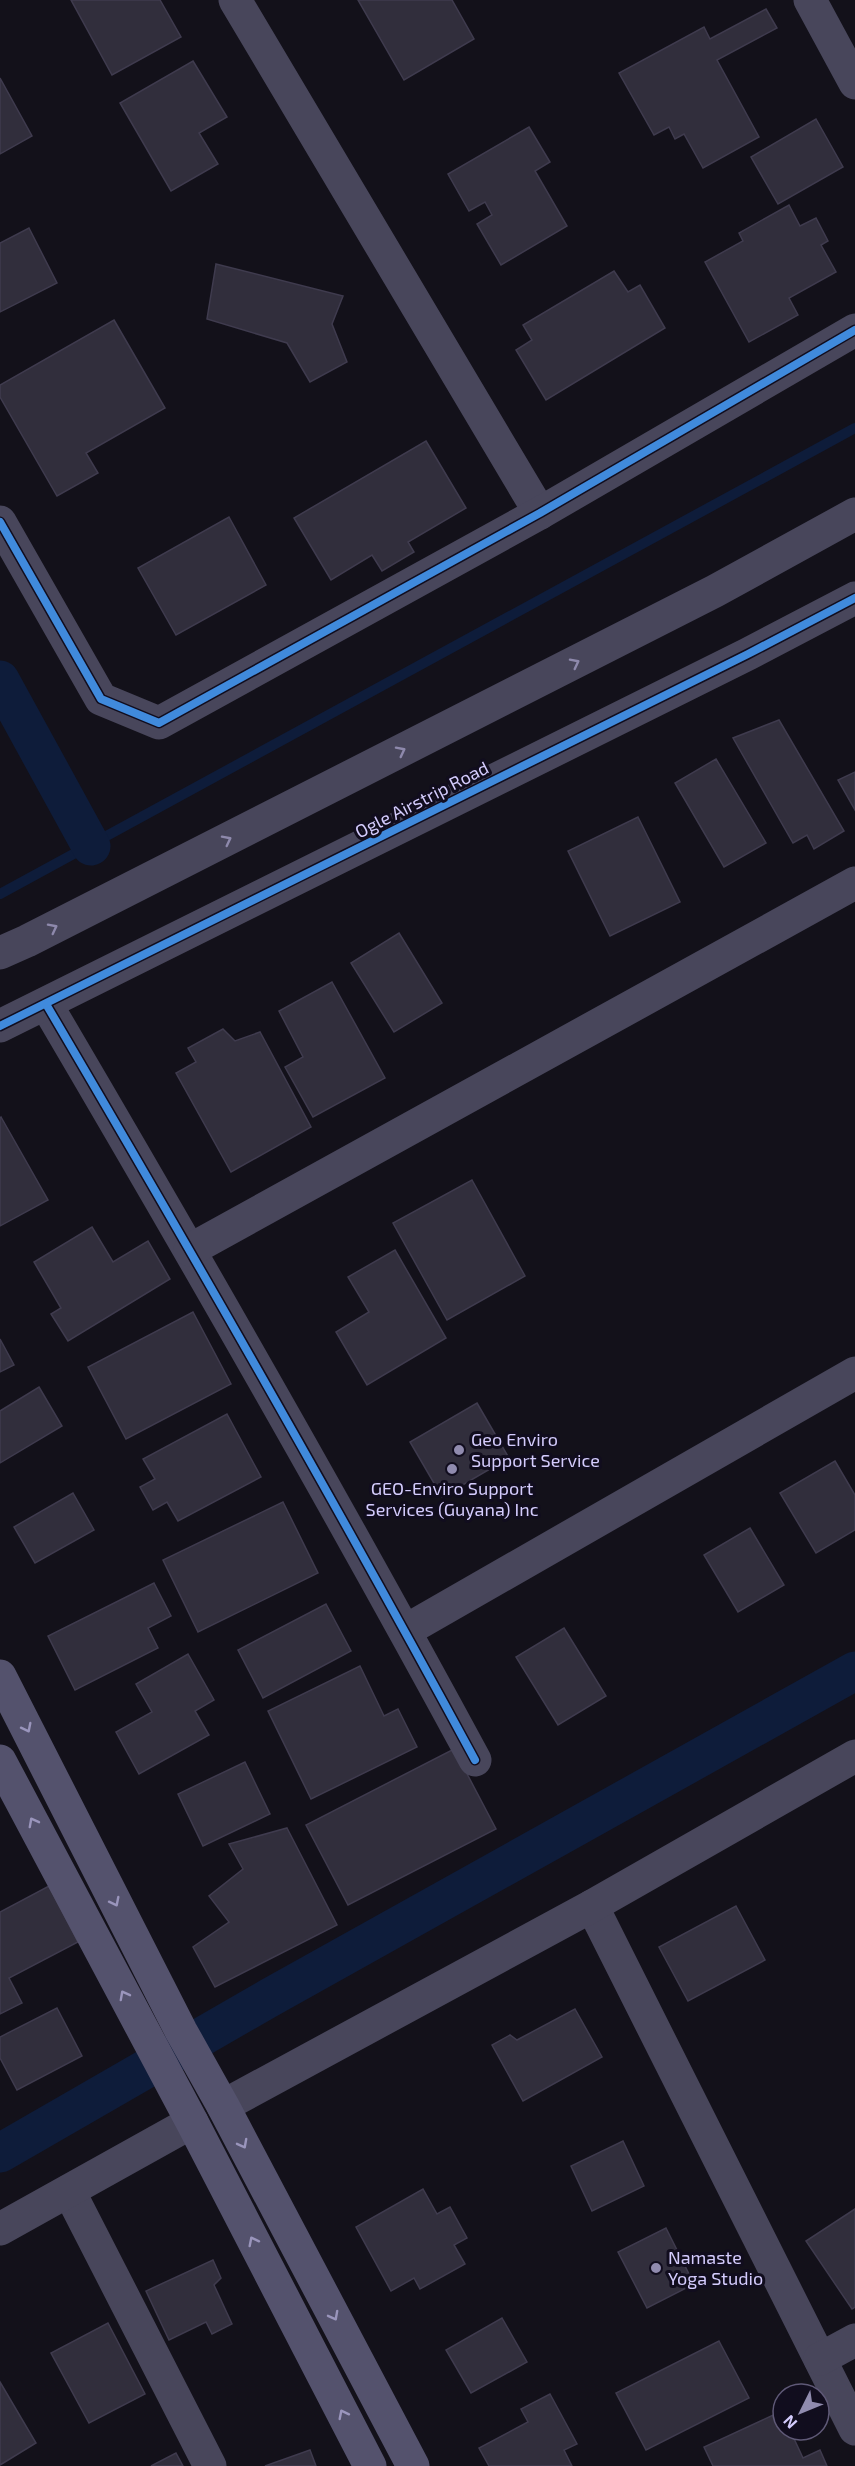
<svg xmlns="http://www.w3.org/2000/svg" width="855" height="2466" font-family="'Exo 2',sans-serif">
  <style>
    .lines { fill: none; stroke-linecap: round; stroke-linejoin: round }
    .stream { stroke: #0e1c3a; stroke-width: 10 }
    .canal { stroke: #0e1c3a; stroke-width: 39 }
    .building { fill: #312e3c; stroke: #3f3b4e; stroke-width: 1.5 }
    .minor { stroke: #48465b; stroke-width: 33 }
    .tertiary { stroke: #48465b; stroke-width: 33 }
    .secondary { stroke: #54526d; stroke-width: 33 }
    .cycleway-casing { stroke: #110d1e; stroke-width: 11 }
    .cycleway { stroke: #408adc; stroke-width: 8 }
    .oneway { stroke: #8e89ac }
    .oneway2 { stroke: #9a95bc }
    .poi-dot { fill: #908bae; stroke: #110d1e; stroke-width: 2 }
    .labels { text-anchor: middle; stroke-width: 6; stroke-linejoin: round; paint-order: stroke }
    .street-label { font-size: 18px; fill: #d4ccfd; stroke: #110d1e }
    .poi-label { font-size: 18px; fill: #d4ccfd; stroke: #110d1e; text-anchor: start }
  </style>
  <rect width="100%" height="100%" fill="#13111a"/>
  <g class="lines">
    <path class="stream" d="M0 894 855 428"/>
    <g class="canal">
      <path d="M0 680 91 846"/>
      <path d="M0 2153 269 1998 855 1671"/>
    </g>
  </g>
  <g class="building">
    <path d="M71 0H160L181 37 112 75Z"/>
    <path d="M358 0H452L474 39 404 80Z"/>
    <path d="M766 9 777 28 717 60 759 137 703 168 684 134 675 139 669 127 654 135 619 73 704 27 710 39Z"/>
    <path d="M193 61 227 117 199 133 218 164 171 191 120 103Z"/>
    <path d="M0 78 32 136 0 154Z"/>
    <path d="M816 119 843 167 778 204 751 157Z"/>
    <path d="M529 127 550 162 535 171 567 226 501 265 477 224 492 215 485 202 469 211 448 174Z"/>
    <path d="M789 205 800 226 816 218 828 241 821 245 836 272 789 298 798 315 749 342 705 262 743 241 739 233Z"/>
    <path d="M29 228 57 283 0 312V243Z"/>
    <path d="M216 264 343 296 332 324 347 362 310 382 287 343 207 319Z"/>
    <path d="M614 271 628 292 640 285 665 328 546 400 516 350 532 340 523 325Z"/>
    <path d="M114 320 165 408 86 453 98 473 57 496 0 397V385Z"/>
    <path d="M426 441 466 508 408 542 414 552 382 571 372 555 331 580 294 518Z"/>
    <path d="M229 517 266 585 176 635 138 568Z"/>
    <path d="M779 720 844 831 814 849 807 835 793 843 733 738Z"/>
    <path d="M716 759 766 843 724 867 675 783Z"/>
    <path d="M855 772V810L838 780Z"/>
    <path d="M638 817 680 902 610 936 568 851Z"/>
    <path d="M399 933 442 1003 394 1032 351 963Z"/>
    <path d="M332 982 385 1078 313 1117 285 1067 303 1057 279 1011Z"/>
    <path d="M223 1029 235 1041 260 1032 311 1127 231 1172 176 1073 196 1062 188 1048Z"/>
    <path d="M1 1117 48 1200 0 1226V1118Z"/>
    <path d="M472 1180 525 1276 447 1320 393 1223Z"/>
    <path d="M92 1227 113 1262 148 1241 170 1279 68 1341 51 1314 61 1308 34 1262Z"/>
    <path d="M395 1250 446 1338 367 1385 336 1332 369 1312 348 1277Z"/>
    <path d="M193 1312 231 1384 126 1439 88 1367Z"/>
    <path d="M0 1339 14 1365 0 1372Z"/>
    <path d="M39 1387 62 1426 0 1463V1411Z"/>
    <path d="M477 1403 509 1458 442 1497 410 1442Z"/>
    <path d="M227 1414 261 1477 178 1521 167 1502 153 1510 140 1487 155 1479 143 1459Z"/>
    <path d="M835 1461 855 1495V1530L816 1553 780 1493Z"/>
    <path d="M73 1493 94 1530 35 1563 14 1527Z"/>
    <path d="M283 1502 318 1573 198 1632 163 1560Z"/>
    <path d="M750 1528 784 1585 738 1612 704 1555Z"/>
    <path d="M154 1583 171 1616 148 1628 158 1648 75 1690 48 1636Z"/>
    <path d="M326 1604 351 1651 263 1698 238 1650Z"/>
    <path d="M564 1628 606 1696 558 1725 516 1657Z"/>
    <path d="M188 1654 214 1700 195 1711 209 1735 139 1774 116 1732 152 1712 136 1684Z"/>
    <path d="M360 1666 384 1716 398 1709 417 1747 311 1799 268 1711Z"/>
    <path d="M454 1749 496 1829 348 1905 306 1825Z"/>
    <path d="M245 1762 270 1814 203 1846 178 1794Z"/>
    <path d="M287 1828 337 1925 215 1987 193 1947 229 1922 209 1896 243 1869 229 1844Z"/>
    <path d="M49 1886 78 1942 9 1978 22 2003 0 2014V1912Z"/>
    <path d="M736 1906 765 1960 688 2001 659 1947Z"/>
    <path d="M57 2008 82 2056 17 2090 0 2058V2037Z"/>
    <path d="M575 2009 602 2057 523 2101 492 2045 510 2035 517 2040Z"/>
    <path d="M623 2141 644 2186 592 2211 571 2166Z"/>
    <path d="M423 2189 437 2214 450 2207 467 2238 454 2245 465 2264 420 2289 414 2278 391 2291 356 2227Z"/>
    <path d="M855 2209V2307L852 2309 806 2241Z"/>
    <path d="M666 2228 694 2284 647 2308 618 2252Z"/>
    <path d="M213 2260 221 2278 214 2285 232 2324 212 2334 206 2322 169 2340 146 2291Z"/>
    <path d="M502 2318 527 2362 471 2393 446 2350Z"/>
    <path d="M108 2323 145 2394 89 2423 51 2353Z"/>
    <path d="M719 2341 749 2398 646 2450 616 2393Z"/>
    <path d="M0 2382 36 2443 0 2465Z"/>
    <path d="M550 2394 577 2444 564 2450 572 2466H489L479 2448 528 2422 521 2409Z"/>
    <path d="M782 2411 783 2430H790L803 2458 820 2450 827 2466H713L704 2447Z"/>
    <path d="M310 2450 316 2466H265Z"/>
    <path d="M176 2453 183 2466H151Z"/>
  </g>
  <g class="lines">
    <g class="minor">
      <path d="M235 0 540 513"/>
      <path d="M810 0 855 83"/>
      <path d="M0 522 101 699 159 723 540 513 855 330"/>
      <path d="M46 1004C193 1254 337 1505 475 1760"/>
      <path d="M190 1250 855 883"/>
      <path d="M405 1631 855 1373"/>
      <path d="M592 1906 855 2429"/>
      <path d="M223 2106 592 1906 855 1756"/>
      <path d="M69 2191 210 2466"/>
      <path d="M0 2229 192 2122"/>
      <path d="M820 2359 855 2340"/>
    </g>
    <g class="tertiary">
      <path d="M0 953 27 941 715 591 855 514"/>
      <path d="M0 1026 748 654 855 598"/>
    </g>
    <g class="secondary">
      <path d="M0 1676 181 2031 223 2106 413 2466"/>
      <path d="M0 1761 192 2122 370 2466"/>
    </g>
    <defs>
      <g id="cycleway">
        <path d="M0 522 101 699 159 723 540 513 855 330"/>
        <path d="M46 1004C193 1254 337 1505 475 1760"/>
        <path d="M0 1026 748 654 855 598"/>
      </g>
    </defs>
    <use href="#cycleway" class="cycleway-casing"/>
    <use href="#cycleway" class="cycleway"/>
  </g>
  <defs><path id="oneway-chevron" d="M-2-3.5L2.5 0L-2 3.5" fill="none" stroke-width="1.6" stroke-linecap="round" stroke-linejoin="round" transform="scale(1.5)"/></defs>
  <g class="oneway">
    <use href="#oneway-chevron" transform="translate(575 663) rotate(-27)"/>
    <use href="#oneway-chevron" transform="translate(401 751) rotate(-27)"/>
    <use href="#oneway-chevron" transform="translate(227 840) rotate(-27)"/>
    <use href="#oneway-chevron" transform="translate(53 928) rotate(-27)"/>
  </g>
  <g class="oneway2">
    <use href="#oneway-chevron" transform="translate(27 1728) rotate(63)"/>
    <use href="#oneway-chevron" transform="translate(33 1822) rotate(-118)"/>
    <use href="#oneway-chevron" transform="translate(115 1902) rotate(63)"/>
    <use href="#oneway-chevron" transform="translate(124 1995) rotate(-118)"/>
    <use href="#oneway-chevron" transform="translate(243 2144) rotate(62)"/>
    <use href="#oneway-chevron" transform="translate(253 2241) rotate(-117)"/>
    <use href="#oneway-chevron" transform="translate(334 2316) rotate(62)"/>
    <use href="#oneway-chevron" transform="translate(343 2414) rotate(-117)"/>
  </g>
  <g class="poi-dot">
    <circle cx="459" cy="1450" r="6"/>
    <circle cx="452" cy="1469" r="6"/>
    <circle cx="656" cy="2268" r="6"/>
  </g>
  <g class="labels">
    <g class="street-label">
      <text transform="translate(422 800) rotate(-27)" y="6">Ogle Airstrip Road</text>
    </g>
    <g class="poi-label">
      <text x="471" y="1446">Geo Enviro<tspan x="471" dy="21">Support Service</tspan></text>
      <text x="452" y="1495" text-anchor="middle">GEO-Enviro Support<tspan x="452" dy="21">Services (Guyana) Inc</tspan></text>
      <text x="668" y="2264">Namaste<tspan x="668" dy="21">Yoga Studio</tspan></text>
    </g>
  </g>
  <g transform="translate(801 2412) rotate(227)"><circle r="28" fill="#110d1e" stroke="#5f5977" stroke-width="1.5"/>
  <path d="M0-4.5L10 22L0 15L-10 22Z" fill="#908bae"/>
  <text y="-9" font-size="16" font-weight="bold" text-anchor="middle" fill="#d4ccfd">N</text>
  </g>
</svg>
